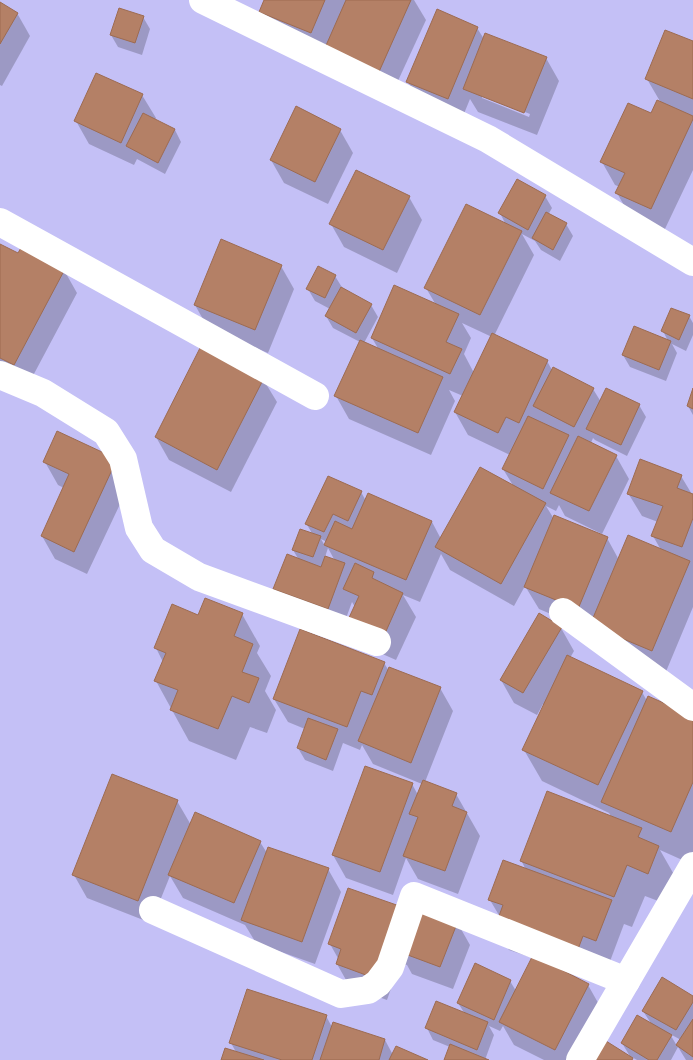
<svg xmlns="http://www.w3.org/2000/svg" width="693" height="1060" font-family="'Times New Roman',serif">
  <style>
    .shadow { fill: #0003; fill-rule: evenodd }
    .building { fill: #b48066; stroke: #9d6b51 }
    .lines { fill: none; stroke-linecap: round; stroke-linejoin: round }
    .street { stroke: #fff; stroke-width: 28 }
    .secondary { stroke: #fff; stroke-width: 28 }
  </style>
  <rect width="100%" height="100%" fill="#c4c0f6"/>
  <g class="shadow">
    <path d="M265 0H414L426 20 391 96 274 35 260 12Z"/>
    <path d="M0 4 17 13 30 36 2 86 0 85Z"/>
    <path d="M143 17 150 29 142 55 118 47 111 35Z"/>
    <path d="M477 28 484 39 546 58 559 81 537 135 478 112 470 99 461 121 421 105 408 82ZM482 95 530 114 529 117 482 98Z"/>
    <path d="M693 43V116L692 115 693 118V170L664 231 630 216 617 193 620 187 615 185 602 162 652 115 661 103 647 79Z"/>
    <path d="M142 95 156 118 155 120 175 130 181 142 165 174 137 159 134 165 89 144 76 121Z"/>
    <path d="M340 130 353 153 328 204 284 183 271 160Z"/>
    <path d="M545 196 552 208 548 215 566 224 573 236 560 261 541 250 535 241 522 234 534 255 494 336 547 361 552 370 593 389 601 402 639 405 646 417 627 456 595 440 593 438 591 443 616 456 629 479 602 534 565 516 559 505 556 511 546 506 554 519 607 538 619 560 661 550 653 536 658 522 642 516 628 493 681 476 693 496V607L665 674 591 631 539 609 525 586 514 606 450 570 441 554 420 602 403 595 416 617 396 660 362 645 355 607 352 602 341 632 288 612 275 589 299 560 293 550 313 535 306 523 361 492 366 501 432 522 441 539 514 487 503 469 510 455 468 435 455 412 463 396 449 390 455 401 431 455 349 419 336 396 360 342 333 328 326 316 330 309 315 301 308 289 335 276 343 289 371 305 378 317 364 343 379 350 372 338 436 305 426 288 506 225 500 213ZM462 323 492 337 474 373 464 354 471 338ZM321 539 327 542 325 546ZM328 548 335 561 325 557Z"/>
    <path d="M409 197 422 220 397 273 344 247 331 224Z"/>
    <path d="M0 245 19 255 64 270 77 293 27 387 0 373Z"/>
    <path d="M281 266 294 289 268 353 208 328 195 305Z"/>
    <path d="M689 316 693 323V335L686 351 672 344 677 353 666 381 630 367 623 355 668 341 663 331Z"/>
    <path d="M263 379 277 402 231 492 169 460 156 437Z"/>
    <path d="M693 391V415L688 406Z"/>
    <path d="M58 433 130 483 87 574 55 559 42 536 64 488 58 485 45 462Z"/>
    <path d="M242 614 260 646 257 653 271 676 265 691 276 710 267 733 250 727 236 760 189 741 156 681 163 662 156 648 199 616Z"/>
    <path d="M561 628 574 651 570 658 642 692 647 701 693 717V853L689 863 660 850 676 878 666 904 645 896 632 927 624 924 609 964 562 969 561 971 588 985 601 1008 574 1060H544L514 1045 503 1026 500 1031 489 1026 494 1035 485 1060H486H445L450 1047 433 1040 427 1028 465 1014 458 1003 510 981 516 991 533 958 509 950 496 927 500 917 490 900 526 870 521 860 612 818 609 813 542 781 524 750 545 705 543 704 537 715 514 703 501 680Z"/>
    <path d="M384 663 389 671 440 688 453 711 425 782 456 794 480 836 458 894 418 879 406 858 393 895 346 878 333 855 412 784 418 795 422 784 373 764 362 745 360 750 343 743 333 771 305 760 298 748 305 729 288 722 274 699Z"/>
    <path d="M177 801 191 825 260 842 267 853 328 869 341 892 315 964 256 943 245 925 183 898 170 876 151 923 87 898 74 875Z"/>
    <path d="M457 922 470 945 453 989 412 974 407 965 400 963 387 1000 350 987 337 964 339 960 330 944Z"/>
    <path d="M693 997V1060H686L678 1047 671 1060H637L630 1056 633 1060H595L631 1058 622 1043 652 1025 643 1011ZM670 1034 681 1040 677 1046Z"/>
    <path d="M326 1016 332 1027 385 1040 393 1055 425 1060H223L236 1052 231 1043Z"/>
  </g>
  <g class="building">
    <path d="M264 0H325L311 33 259 12Z"/>
    <path d="M346 0H411L378 74 324 50Z"/>
    <path d="M0 2 18 13 0 44Z"/>
    <path d="M119 8 144 16 135 43 110 35Z"/>
    <path d="M437 9 478 27 448 99 406 82Z"/>
    <path d="M665 30 693 41V99L645 79Z"/>
    <path d="M485 33 547 57 524 113 463 89Z"/>
    <path d="M96 73 143 94 121 143 74 121Z"/>
    <path d="M657 100 693 116V119L651 209 615 193 625 173 600 162 628 103 651 113Z"/>
    <path d="M296 106 341 129 315 182 270 160Z"/>
    <path d="M143 113 175 129 158 163 126 146Z"/>
    <path d="M356 170 410 196 383 250 329 224Z"/>
    <path d="M517 179 546 195 528 230 498 213Z"/>
    <path d="M466 204 522 231 480 315 424 288Z"/>
    <path d="M546 212 567 223 553 250 532 238Z"/>
    <path d="M221 239 282 265 255 330 194 305Z"/>
    <path d="M0 244 18 253 22 246 65 269 14 365 0 358Z"/>
    <path d="M318 266 336 275 325 298 306 289Z"/>
    <path d="M394 285 459 314 446 342 462 349 450 374 371 338Z"/>
    <path d="M341 287 372 304 356 333 325 316Z"/>
    <path d="M671 308 690 315 679 340 661 331Z"/>
    <path d="M634 326 671 341 659 370 622 355Z"/>
    <path d="M492 333 548 360 519 423 506 417 498 433 454 412Z"/>
    <path d="M360 340 443 377 418 433 334 396Z"/>
    <path d="M201 346 264 378 217 470 155 437Z"/>
    <path d="M553 367 594 388 574 427 533 406Z"/>
    <path d="M606 388 640 404 621 445 586 429Z"/>
    <path d="M693 388V409L687 406Z"/>
    <path d="M528 416 569 435 543 489 502 469Z"/>
    <path d="M57 431 117 459 74 552 41 536 69 474 43 462Z"/>
    <path d="M578 436 617 455 589 511 550 493Z"/>
    <path d="M640 459 682 475 677 488 693 494V518L682 547 651 536 663 506 627 494Z"/>
    <path d="M480 467 546 503 501 584 435 547Z"/>
    <path d="M328 476 362 491 348 521 333 514 324 532 305 524Z"/>
    <path d="M368 493 432 521 406 580 324 545 335 521 352 529Z"/>
    <path d="M554 515 608 537 578 609 524 587Z"/>
    <path d="M300 529 321 536 313 557 292 550Z"/>
    <path d="M628 535 690 561 652 651 590 625Z"/>
    <path d="M287 554 321 567 325 556 345 563 328 609 273 589Z"/>
    <path d="M355 563 374 572 372 578 403 593 383 638 347 622 359 596 343 589Z"/>
    <path d="M205 598 243 613 234 636 253 644 242 672 259 678 249 703 232 696 218 729 170 710 178 690 154 681 166 653 154 648 172 604 198 615Z"/>
    <path d="M539 613 562 627 523 693 500 680Z"/>
    <path d="M300 629 385 662 372 695 361 691 347 727 273 699Z"/>
    <path d="M567 655 643 691 598 785 522 750Z"/>
    <path d="M389 667 441 687 411 763 358 741Z"/>
    <path d="M648 696 693 716V782L671 832 601 802Z"/>
    <path d="M308 718 338 729 326 760 297 748Z"/>
    <path d="M365 766 413 783 380 872 332 855Z"/>
    <path d="M112 774 178 800 138 901 72 875Z"/>
    <path d="M423 780 457 793 452 806 467 812 445 871 403 856 418 817 409 814Z"/>
    <path d="M547 791 642 828 638 837 659 846 648 874 627 865 614 897 520 861Z"/>
    <path d="M195 812 261 841 234 903 168 875Z"/>
    <path d="M268 847 329 868 302 942 241 920Z"/>
    <path d="M503 860 612 900 596 941 583 936 575 957 495 927 503 905 488 900Z"/>
    <path d="M348 888 408 909 374 978 336 964 341 949 328 944Z"/>
    <path d="M415 905 458 921 440 967 397 951Z"/>
    <path d="M533 955 589 984 555 1050 499 1022Z"/>
    <path d="M475 963 511 980 494 1020 457 1003Z"/>
    <path d="M662 977 693 996V1002L676 1030 642 1011Z"/>
    <path d="M247 989 327 1015 312 1060H282L229 1043Z"/>
    <path d="M436 1001 488 1022 477 1050 425 1028Z"/>
    <path d="M637 1015 672 1035 657 1060H649L621 1043Z"/>
    <path d="M693 1019V1057L676 1045Z"/>
    <path d="M333 1022 385 1039 379 1060H320Z"/>
    <path d="M606 1041 633 1058 632 1060H594Z"/>
    <path d="M450 1044 489 1060H444Z"/>
    <path d="M396 1046 428 1060H389Z"/>
    <path d="M225 1048 264 1060H221Z"/>
  </g>
  <g class="lines">
    <g class="street">
      <path d="M203 0 488 139 693 262"/>
      <path d="M0 222 315 396"/>
      <path d="M0 375 43 393 106 432 123 459 139 528 153 550 199 577 377 642"/>
      <path d="M563 612 693 707"/>
      <path d="M153 910 341 994 368 990 378 983 390 967 414 896 626 981"/>
    </g>
    <path class="secondary" d="M580 1060 693 866"/>
  </g>
</svg>
